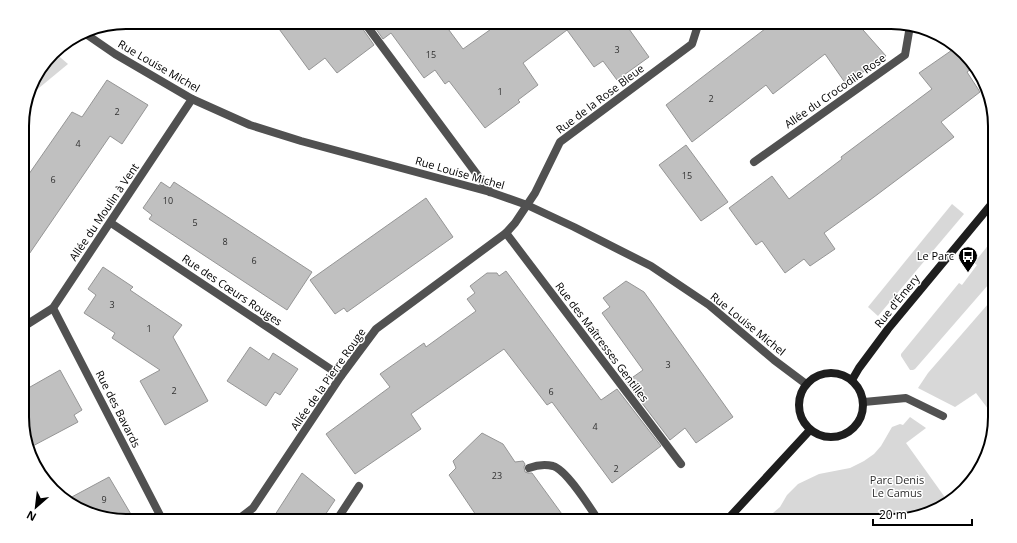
<svg xmlns="http://www.w3.org/2000/svg" width="1017" height="543" font-family="'Open Sans',sans-serif">
  <style>
    .green { fill: #d8d8d8 }
    .building { fill: #c0c0c0; stroke: #959595 }
    .lines { fill: none; stroke-linecap: round; stroke-linejoin: round }
    .service { stroke: #515151; stroke-width: 8 }
    .minor { stroke: #515151; stroke-width: 8 }
    .secondary { stroke: #1e1e1e; stroke-width: 8 }
    .labels { text-anchor: middle; stroke-width: 3; stroke-linejoin: round; paint-order: stroke }
    .number-label { font-size: 9px; fill: #303030 }
    .street-label { font-size: 11px; fill: #000; stroke: #fff }
    .poi-label { font-size: 11px; fill: #000; stroke: #fff; text-anchor: end }
    .park-label { font-size: 11px; fill: #2f2f2f; stroke: #fff }
    .rim { fill: none; stroke: #000; stroke-width: 2 }
  </style>
  <rect width="100%" height="100%" fill="#fff"/>
  <g class="green">
    <path d="M54 52 68 64 28 97 33 80Z"/>
    <path d="M952 204 964 214 878 316 868 307Z"/>
    <path d="M994 238 995 277 915 369 913 370H910L901 356V354L959 283 962 285 977 265 974 263Z"/>
    <path d="M995 296V343L991 347 995 352V418L976 393 955 407 918 388 928 373Z"/>
    <path d="M910 417 926 428 906 443 949 503V504L898 521H766L773 513 780 507 787 495 798 484 819 474 850 468 864 461 874 454 881 446 892 427 900 424 903 425Z"/>
  </g>
  <g class="building">
    <path d="M274 22H359L360 25 374 45 337 73 325 58 309 70Z"/>
    <path d="M371 22H443L463 49 501 22H624L649 57 617 80 603 61 594 67 567 30 523 63 538 85 518 100 520 102 485 128 449 81 445 84 435 70 424 78 391 33 383 39Z"/>
    <path d="M774 22H856L886 56 846 84 825 54 773 94 766 85 692 142 666 105Z"/>
    <path d="M955 48 975 66 967 72 980 92 941 122 954 137 874 197 824 233 835 249 810 266 804 259 785 273 762 241 756 245 729 208 772 176 789 199 842 159 841 157 932 89 919 73Z"/>
    <path d="M107 80 148 105 122 144 110 136 23 263 22 184 72 112 82 117Z"/>
    <path d="M686 145 728 202 701 221 659 165Z"/>
    <path d="M161 182 170 188 174 182 312 272 287 310 149 219 152 215 143 208Z"/>
    <path d="M426 198 453 237 347 312 344 308 335 314 310 280Z"/>
    <path d="M103 267 133 287 130 290 182 325 173 337 208 401 165 425 140 381 160 370 112 338 115 333 84 313 96 295 88 289Z"/>
    <path d="M506 271 601 400 617 389 661 446 612 483 552 402 547 405 504 349 411 414 421 429 355 474 326 434 390 387 380 374 424 343 426 347 476 311 467 299 475 293 470 286 487 273H497L499 276Z"/>
    <path d="M626 281 644 292 733 417 696 443 685 428 670 440 626 382 643 370 602 313 610 307 603 298Z"/>
    <path d="M250 347 269 360 273 353 298 369 280 395 275 392 266 406 227 381Z"/>
    <path d="M60 370 82 410 74 415 78 422 29 448 23 431V391Z"/>
    <path d="M482 433 503 444 515 462 523 461 525 464 524 467 525 472 528 473H532L567 521H480L449 475 456 468 453 461Z"/>
    <path d="M302 473 335 500 321 521H271Z"/>
    <path d="M109 477 135 521H126L80 510 68 499Z"/>
  </g>
  <g class="lines">
    <g class="service">
      <path d="M465 22 466 24 468 22"/>
      <path d="M864 402 906 398 943 416"/>
      <path d="M529 468C537 465 544 464 553 466 567 470 590 508 599 521"/>
      <path d="M336 521 359 486"/>
    </g>
    <g class="minor">
      <path d="M364 22 490 192"/>
      <path d="M83 32 115 54 192 99 250 125 301 141 490 192 527 205 574 227 651 266 709 305 774 360 806 384"/>
      <path d="M754 162 905 55 910 26"/>
      <path d="M111 223 341 376"/>
      <path d="M506 233 681 464"/>
      <path d="M53 308 163 521"/>
      <path d="M23 327 53 308 192 99"/>
      <path d="M236 521 253 508 341 376 376 329 506 233 515 223 535 193 560 142 692 44 699 22"/>
    </g>
    <g class="secondary">
      <circle cx="831" cy="405" r="32"/>
      <path d="M852 380 859 368 888 329 994 201"/>
      <path d="M726 521 810 430"/>
    </g>
  </g>
  <defs>
    <symbol id="bus-pin" viewBox="-11 -11 22 30"><path d="M0 17L-7.5 6A9.5 9.5 0 1 1 7.5 6Z" fill="#000" stroke="#fff"/><path d="M-5-6H5V4H4V6H2V4H-2V6H-4V4H-5ZM-3.5-4V0h7V-4ZM-3.5 1.2v1.5H-2V1.2ZM2 1.2v1.5H3.5V1.2Z" fill="#fff"/></symbol>
  </defs>
  <g fill-rule="evenodd">
    <use href="#bus-pin" x="957" y="245" width="22" height="30"/>
  </g>
  <g class="labels">
    <g class="number-label">
      <text x="617" y="53">3</text>
      <text x="431" y="58">15</text>
      <text x="500" y="95">1</text>
      <text x="711" y="102">2</text>
      <text x="117" y="115">2</text>
      <text x="78" y="147">4</text>
      <text x="687" y="179">15</text>
      <text x="53" y="183">6</text>
      <text x="168" y="204">10</text>
      <text x="195" y="226">5</text>
      <text x="225" y="245">8</text>
      <text x="254" y="264">6</text>
      <text x="112" y="308">3</text>
      <text x="149" y="332">1</text>
      <text x="668" y="368">3</text>
      <text x="174" y="394">2</text>
      <text x="551" y="395">6</text>
      <text x="595" y="430">4</text>
      <text x="616" y="472">2</text>
      <text x="497" y="479">23</text>
      <text x="104" y="503">9</text>
    </g>
    <g class="street-label">
      <text transform="translate(159 66) rotate(30)" y="4">Rue Louise Michel</text>
      <text transform="translate(835 91) rotate(-35)" y="4">Allée du Crocodile Rose</text>
      <text transform="translate(600 99) rotate(-37)" y="4">Rue de la Rose Bleue</text>
      <text transform="translate(460 173) rotate(16)" y="4">Rue Louise Michel</text>
      <text transform="translate(104 212) rotate(-56)" y="4">Allée du Moulin à Vent</text>
      <text transform="translate(232 290) rotate(34)" y="4">Rue des Cœurs Rouges</text>
      <text transform="translate(897 301) rotate(-51)" y="4">Rue d'Émery</text>
      <text transform="translate(748 324) rotate(39)" y="4">Rue Louise Michel</text>
      <text transform="translate(602 342) rotate(53)" y="4">Rue des Maîtresses Gentilles</text>
      <text transform="translate(328 379) rotate(-55)" y="4">Allée de la Pierre Rouge</text>
      <text transform="translate(118 409) rotate(63)" y="4">Rue des Bavards</text>
    </g>
    <g class="poi-label">
      <text x="954" y="260">Le Parc</text>
    </g>
    <g class="park-label">
      <text x="897" y="484">Parc Denis<tspan x="897" dy="13">Le Camus</tspan></text>
    </g>
  </g>
  <path d="M0 0H1017V543H0ZM126 29H891A97 97 0 0 1 988 126V417A97 97 0 0 1 891 514H126A97 97 0 0 1 29 417V126A97 97 0 0 1 126 29Z" fill="#fff" fill-rule="evenodd"/>
  <path class="rim" d="M126 29H891A97 97 0 0 1 988 126V417A97 97 0 0 1 891 514H126A97 97 0 0 1 29 417V126A97 97 0 0 1 126 29Z"/>
  <g transform="translate(36 507) rotate(208)" stroke="#ffffff" stroke-width="3" paint-order="stroke">
  <path d="M0-3L7 15L0 10L-7 15Z" fill="#000000"/>
  <text y="-6" font-size="11" font-weight="bold" text-anchor="middle" fill="#000000">N</text>
  </g>
  <path d="M873 519v6h99v-6" fill="none" stroke="#000000" stroke-width="2"/>
  <text x="879" y="519" font-size="12" fill="#000000" stroke="#ffffff" stroke-width="3" paint-order="stroke">20 m</text>
</svg>
